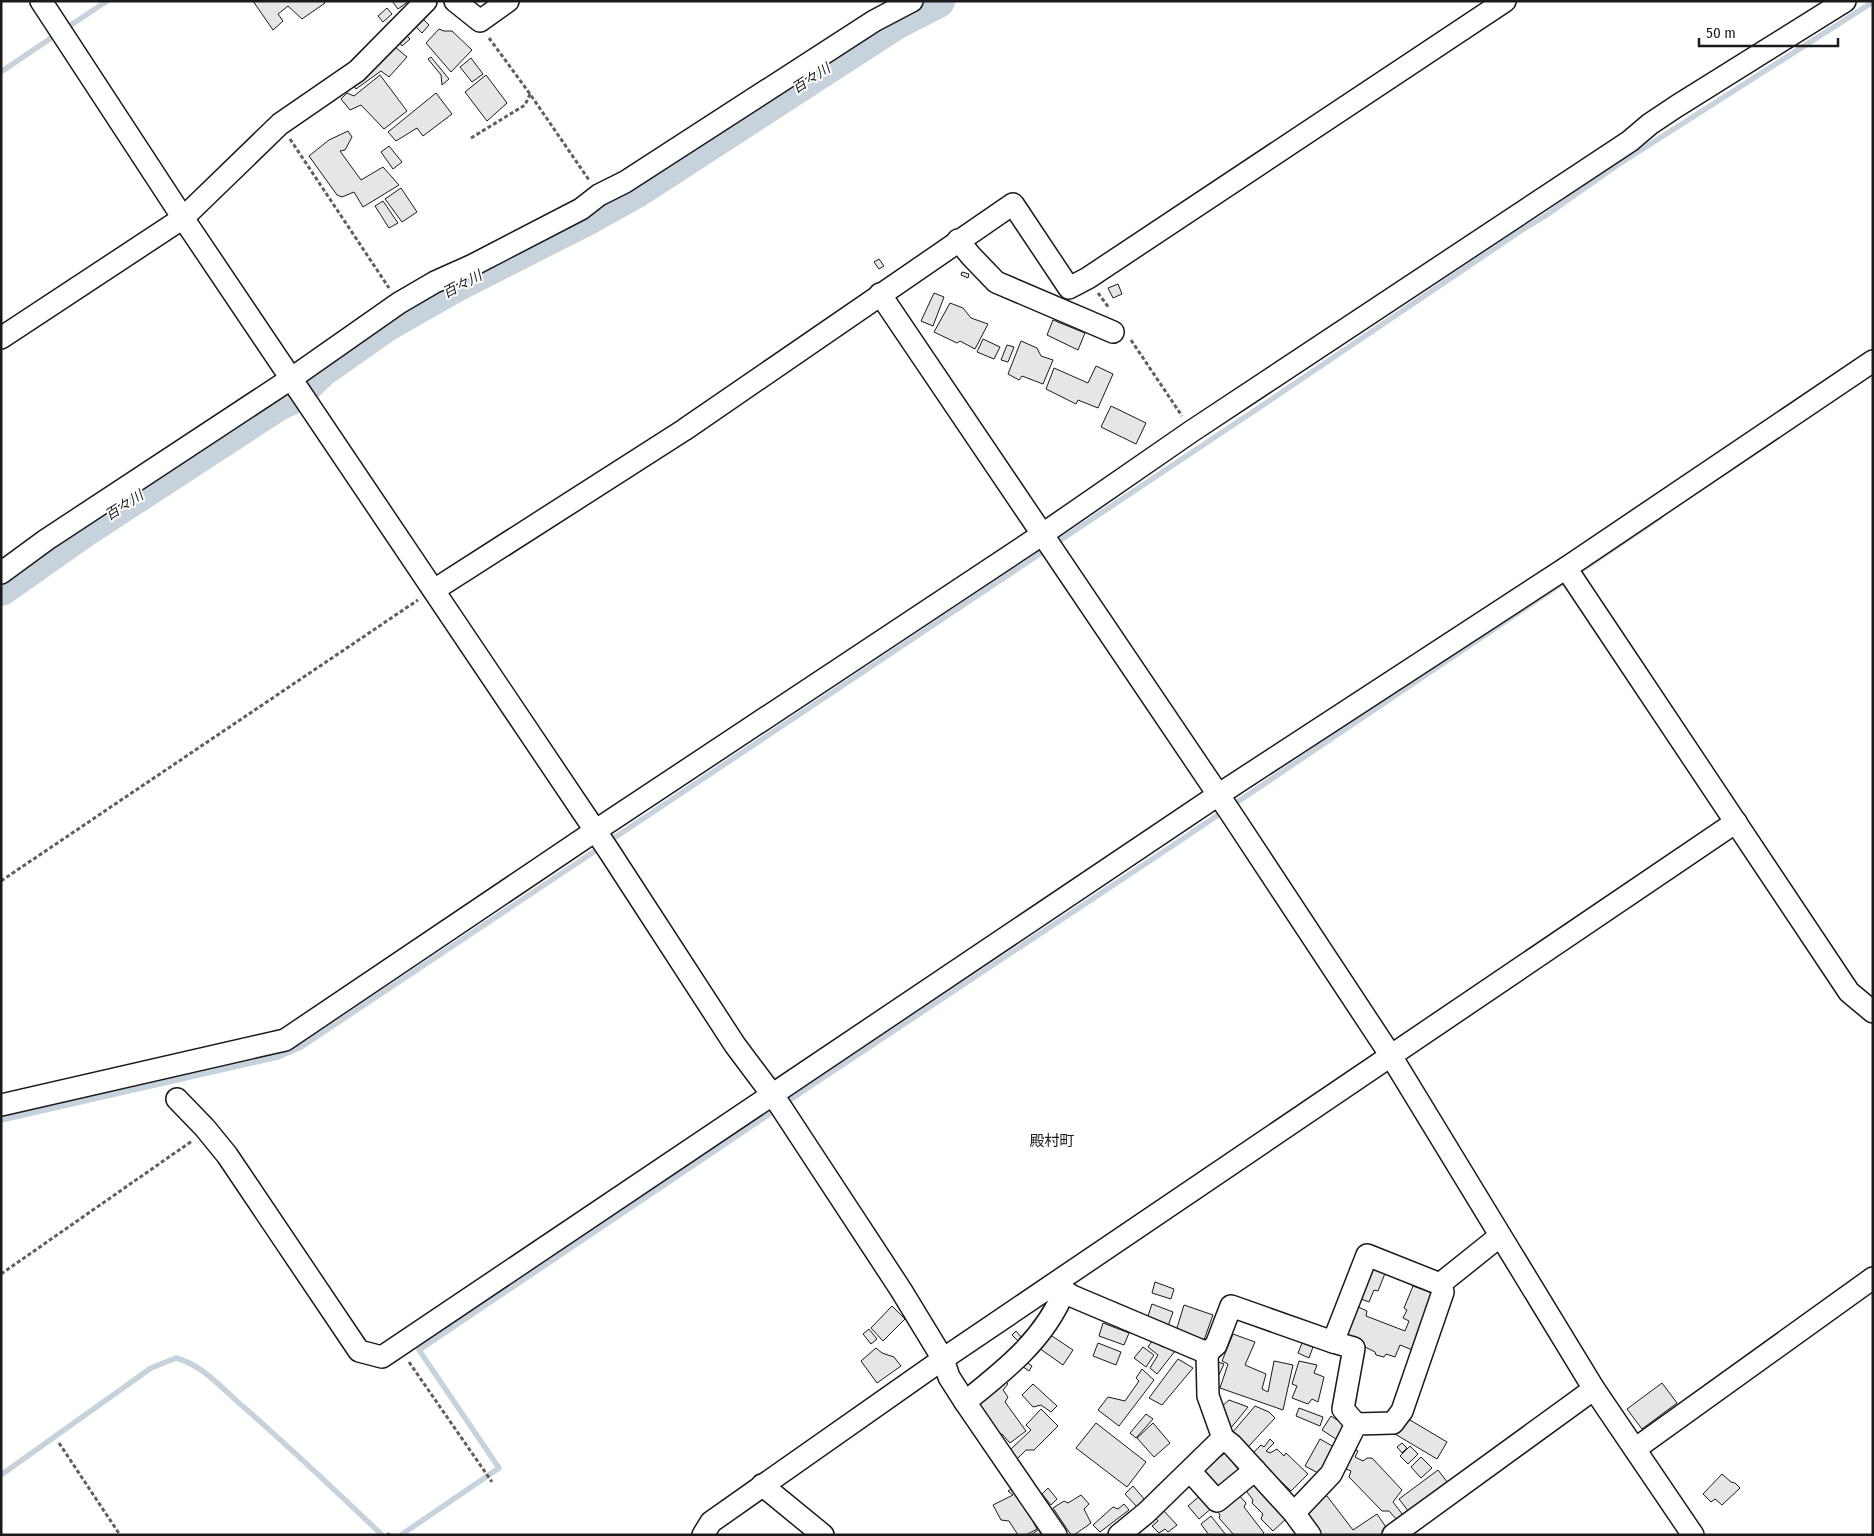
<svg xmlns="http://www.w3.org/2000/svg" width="1874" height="1536" font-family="'Fira Sans Condensed','Noto Sans JP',sans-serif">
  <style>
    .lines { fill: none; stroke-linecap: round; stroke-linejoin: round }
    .stream { stroke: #c6d2dc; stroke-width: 5.5 }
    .river { stroke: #c6d2dc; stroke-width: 34 }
    .building { fill: #e6e6e6; stroke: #1a1a1a }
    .minor-casing { stroke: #1a1a1a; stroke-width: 24 }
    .path { stroke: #5f5f5f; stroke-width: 3; stroke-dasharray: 4 2.5; stroke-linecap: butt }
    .minor { stroke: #fff; stroke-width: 21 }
    .labels { text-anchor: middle; stroke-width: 4; stroke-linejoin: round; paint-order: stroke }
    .water-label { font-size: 14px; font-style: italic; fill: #1a1a1a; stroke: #fff }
    .quarter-label { font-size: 15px; fill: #1a1a1a; stroke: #fff }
  </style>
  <rect width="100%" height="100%" fill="#fff"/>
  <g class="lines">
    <g class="stream">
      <path d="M65 29 107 1"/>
      <path d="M1 72 57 34"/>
      <path d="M608 842 1266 403 1522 230 1545 216 1616 166 1873 2"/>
      <path d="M785 1103 1175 844 1660 517"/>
      <path d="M1 1120 278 1057 301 1047 601 847"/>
      <path d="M1 1475 151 1368 176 1358C200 1364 220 1386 238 1402 287 1445 335 1490 382 1535"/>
      <path d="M401 1535 499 1468 419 1350 777 1109"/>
    </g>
    <path class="river" d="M1 589 82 532 278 404 295 396 322 370 386 325 458 284 590 217 635 192 897 22 938 1"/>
  </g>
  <g class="building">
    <path d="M253 1H324L325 3 302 19 288 6 278 14 283 21 273 30Z"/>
    <path d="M392 1H409L398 9Z"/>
    <path d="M387 8 392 14 383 22 378 16Z"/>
    <path d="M422 18 429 25 422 33 415 26Z"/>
    <path d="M439 29 444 31H452L472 50 451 72 426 43Z"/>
    <path d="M407 36 410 39 402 46 399 42Z"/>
    <path d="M394 46 407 57 389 77 381 71 356 89 353 84Z"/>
    <path d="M431 57 449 79 442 85 441 75 428 59Z"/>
    <path d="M471 58 483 74 472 82 460 67Z"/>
    <path d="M380 75 407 111 384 129 361 105 350 110 341 99 347 93 354 96Z"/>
    <path d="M486 75 507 103 487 121 465 92Z"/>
    <path d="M436 93 452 114 423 136 417 128 396 141 388 132Z"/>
    <path d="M348 131 352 137 345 150 340 151 361 180 383 167 399 185 363 207 354 192 342 197 337 195 309 156 329 140Z"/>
    <path d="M389 146 402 162 393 169 381 152Z"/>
    <path d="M401 188 417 212 402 222 385 199Z"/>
    <path d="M383 201 398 223 389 228 375 206Z"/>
    <path d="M879 259 884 266 879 269 874 262Z"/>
    <path d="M962 272 969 274 968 278 961 275Z"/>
    <path d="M1118 284 1122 294 1113 298 1108 288Z"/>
    <path d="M934 293 944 297 933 326 921 321Z"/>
    <path d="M950 303 963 308 971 318 988 324 975 349 960 341 957 343 934 332Z"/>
    <path d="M1053 320 1085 333 1078 350 1047 335Z"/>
    <path d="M983 339 1000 347 994 359 977 352Z"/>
    <path d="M1021 341 1037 348 1041 356 1053 360 1043 384 1022 376 1019 380 1008 374Z"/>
    <path d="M1007 345 1014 347 1008 362 1001 360Z"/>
    <path d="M1096 366 1113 374 1098 408 1078 400 1076 404 1046 389 1054 368 1088 383Z"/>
    <path d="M1111 406 1146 423 1136 444 1101 427Z"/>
    <path d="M1369 1264 1386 1271 1378 1291 1374 1290 1369 1302 1356 1297Z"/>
    <path d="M1155 1282 1174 1289 1171 1299 1152 1293Z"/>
    <path d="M1413 1286 1435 1294 1415 1351 1400 1345 1395 1357 1386 1354 1384 1357 1376 1355 1375 1352 1345 1337 1356 1306 1367 1311 1366 1316 1405 1331 1409 1321 1403 1318 1407 1310 1404 1308Z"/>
    <path d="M1152 1304 1173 1312 1168 1326 1147 1319Z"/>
    <path d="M1184 1305 1213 1315 1204 1340 1176 1331Z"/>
    <path d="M892 1306 905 1319 883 1341 871 1328Z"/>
    <path d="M1103 1323 1129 1333 1124 1345 1099 1336Z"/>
    <path d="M869 1329 877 1339 871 1344 863 1334Z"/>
    <path d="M1016 1331 1022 1338 1018 1341 1012 1335Z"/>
    <path d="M1046 1332 1073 1350 1063 1365 1036 1346Z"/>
    <path d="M1233 1334 1255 1342 1245 1365 1266 1374 1262 1389 1268 1392 1274 1361 1293 1365 1283 1410 1220 1388 1228 1364 1222 1361Z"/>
    <path d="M1152 1341 1163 1347 1168 1345 1175 1351 1157 1374 1150 1368 1158 1355 1148 1347Z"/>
    <path d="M1098 1343 1121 1352 1116 1365 1093 1356Z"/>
    <path d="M1302 1343 1313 1347 1309 1358 1298 1353Z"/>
    <path d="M1143 1347 1154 1355 1146 1367 1134 1358Z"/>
    <path d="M876 1348 882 1353 894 1357 901 1366 877 1383 861 1361Z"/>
    <path d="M1178 1359 1193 1368 1162 1405 1149 1398Z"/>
    <path d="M1025 1361 1032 1366 1029 1371 1022 1366Z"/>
    <path d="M1299 1361 1317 1365 1314 1373 1324 1377 1318 1402 1312 1399 1308 1404 1292 1398 1297 1386 1292 1384Z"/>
    <path d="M1218 1362 1224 1364 1219 1375 1214 1373Z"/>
    <path d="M1142 1369 1154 1380 1119 1426 1098 1410 1108 1397 1125 1401 1139 1381 1136 1378Z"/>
    <path d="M1004 1380 1008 1384 1003 1390 1008 1397 1005 1402 1026 1431 1010 1443 1002 1434 998 1435 975 1402Z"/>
    <path d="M1662 1383 1677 1403 1642 1429 1627 1409Z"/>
    <path d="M1033 1384 1057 1406 1051 1412 1041 1405 1033 1407 1022 1395Z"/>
    <path d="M1229 1400 1248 1407 1230 1429 1220 1408Z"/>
    <path d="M1255 1406 1269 1412 1275 1418 1248 1447 1232 1433Z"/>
    <path d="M1299 1408 1323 1417 1320 1426 1296 1416Z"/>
    <path d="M1041 1409 1058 1426 1034 1450H1026L1017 1459 1010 1450 1031 1430 1026 1425Z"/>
    <path d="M1146 1414 1153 1419 1136 1438 1130 1433Z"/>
    <path d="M1331 1416 1345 1425 1336 1439 1322 1430Z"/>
    <path d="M1405 1417 1447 1442 1437 1459 1395 1434Z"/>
    <path d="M1096 1423 1146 1462 1127 1487 1076 1448Z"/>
    <path d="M1153 1423 1170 1443 1154 1457 1137 1438Z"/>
    <path d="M1270 1439 1274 1443 1266 1451 1270 1453 1277 1449 1284 1456 1286 1453 1308 1474 1291 1491 1252 1454 1261 1445 1264 1447Z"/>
    <path d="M1320 1439 1334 1447 1320 1474 1305 1466Z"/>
    <path d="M1402 1443 1407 1448 1402 1453 1397 1447Z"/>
    <path d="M1410 1446 1418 1454 1408 1464 1400 1456Z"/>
    <path d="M1348 1447 1358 1451 1355 1457 1363 1461 1367 1458H1372L1402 1490 1393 1502 1403 1515 1398 1521 1389 1511H1382L1349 1477 1351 1471 1338 1466Z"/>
    <path d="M1225 1453 1241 1473 1219 1492 1202 1471Z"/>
    <path d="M1421 1457 1432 1468 1421 1478 1411 1467Z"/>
    <path d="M1438 1470 1448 1483 1409 1512 1399 1499Z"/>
    <path d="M1722 1474 1731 1482 1735 1483 1740 1488 1722 1505 1715 1499 1711 1502 1703 1494Z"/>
    <path d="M1255 1479 1287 1518 1273 1531 1261 1519 1263 1514 1252 1503 1253 1500 1244 1488Z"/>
    <path d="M1133 1486 1145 1500 1137 1507 1125 1494Z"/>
    <path d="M1015 1487 1037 1529 1026 1535H1018L1009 1521 1001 1520 993 1505 1013 1495 1008 1491Z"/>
    <path d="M1048 1488 1057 1499 1051 1505 1042 1494Z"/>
    <path d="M1236 1492 1246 1503 1244 1507 1264 1533 1262 1535H1234L1219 1518 1220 1515 1216 1509Z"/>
    <path d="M1202 1494 1213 1507 1199 1519 1188 1506Z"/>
    <path d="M1320 1494 1327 1496 1353 1530 1377 1514 1388 1530 1382 1535H1318L1302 1514Z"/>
    <path d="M1081 1495 1089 1504 1084 1509 1091 1523 1074 1535H1071L1053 1508 1064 1501 1068 1503Z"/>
    <path d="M1124 1504 1129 1510 1100 1532 1093 1525 1113 1507 1118 1509Z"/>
    <path d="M1162 1509 1177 1525 1168 1532 1165 1529 1159 1533 1152 1526 1158 1521 1154 1516Z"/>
    <path d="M1211 1516 1226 1535H1209L1201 1524Z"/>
    <path d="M1039 1529 1041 1535H1031Z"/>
  </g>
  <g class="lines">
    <defs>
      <g id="minor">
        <path d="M41 1 183 218 609 851 735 1045 777 1101 901 1290 943 1359 949 1377 965 1402 1056 1535"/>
        <path d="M455 1 480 21 508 1"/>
        <path d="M958 240 971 256 996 282 1113 332"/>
        <path d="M880 294 1232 815 1391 1056 1594 1389 1693 1535"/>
        <path d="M1 338 183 218 280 124 357 71 426 1"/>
        <path d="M1566 568 1849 992 1873 1012"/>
        <path d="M1 573 46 540 292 378 399 303 435 282 473 265 581 209 599 195 625 182 874 21 912 1"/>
        <path d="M434 590 684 430 1013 204 1069 288 1088 278 1505 1"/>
        <path d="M177 1099 205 1128 227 1155 359 1351 382 1357 1218 795 1566 568 1873 361"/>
        <path d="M1 1105 285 1040 595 831 1043 534 1192 431 1630 141 1650 124 1677 106 1845 1"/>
        <path d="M1058 1282 1064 1291 1072 1296 1207 1353 1208 1396 1223 1438 1232 1445 1294 1513 1310 1535"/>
        <path d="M1333 1342 1354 1348 1343 1409 1356 1424"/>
        <path d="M1207 1353 1216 1345 1231 1306 1333 1342 1367 1255 1440 1284 1500 1236"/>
        <path d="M965 1402C1004 1371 1045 1339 1064 1291"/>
        <path d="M1635 1449 1873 1278"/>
        <path d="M1190 1471 1217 1501 1255 1470"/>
        <path d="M762 1485 823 1535"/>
        <path d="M1294 1513 1331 1474 1356 1424 1393 1423 1402 1411 1443 1292 1440 1284"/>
        <path d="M703 1535 711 1522 943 1359 1736 822"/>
        <path d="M1119 1535 1146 1513 1223 1438"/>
        <path d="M1393 1535 1594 1389"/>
      </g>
    </defs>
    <use href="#minor" class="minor-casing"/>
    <g class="path">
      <path d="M489 38 530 94 589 180"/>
      <path d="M471 138 525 105 530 94"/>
      <path d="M290 139 389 288"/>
      <path d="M1098 293 1109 308"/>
      <path d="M1131 340 1182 416"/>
      <path d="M1 881 418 600"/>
      <path d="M1 1274 192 1141"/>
      <path d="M409 1362 492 1482"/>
      <path d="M59 1443 120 1535"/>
      <path d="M388 1535 389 1533"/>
    </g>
    <use href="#minor" class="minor"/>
  </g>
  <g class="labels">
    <g class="water-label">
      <text transform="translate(811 78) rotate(-33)" y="5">百々川</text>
      <text transform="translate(462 284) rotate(-28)" y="5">百々川</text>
      <text transform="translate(124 505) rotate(-33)" y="5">百々川</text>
    </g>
    <g class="quarter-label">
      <text x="1052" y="1146">殿村町</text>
    </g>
  </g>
  <rect width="1874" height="1536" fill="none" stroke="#1a1a1a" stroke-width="5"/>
  <path d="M1699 38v8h139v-8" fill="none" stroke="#1a1a1a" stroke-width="2.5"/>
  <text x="1706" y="38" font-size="15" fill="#1a1a1a" stroke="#ffffff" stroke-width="4" paint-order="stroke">50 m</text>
</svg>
